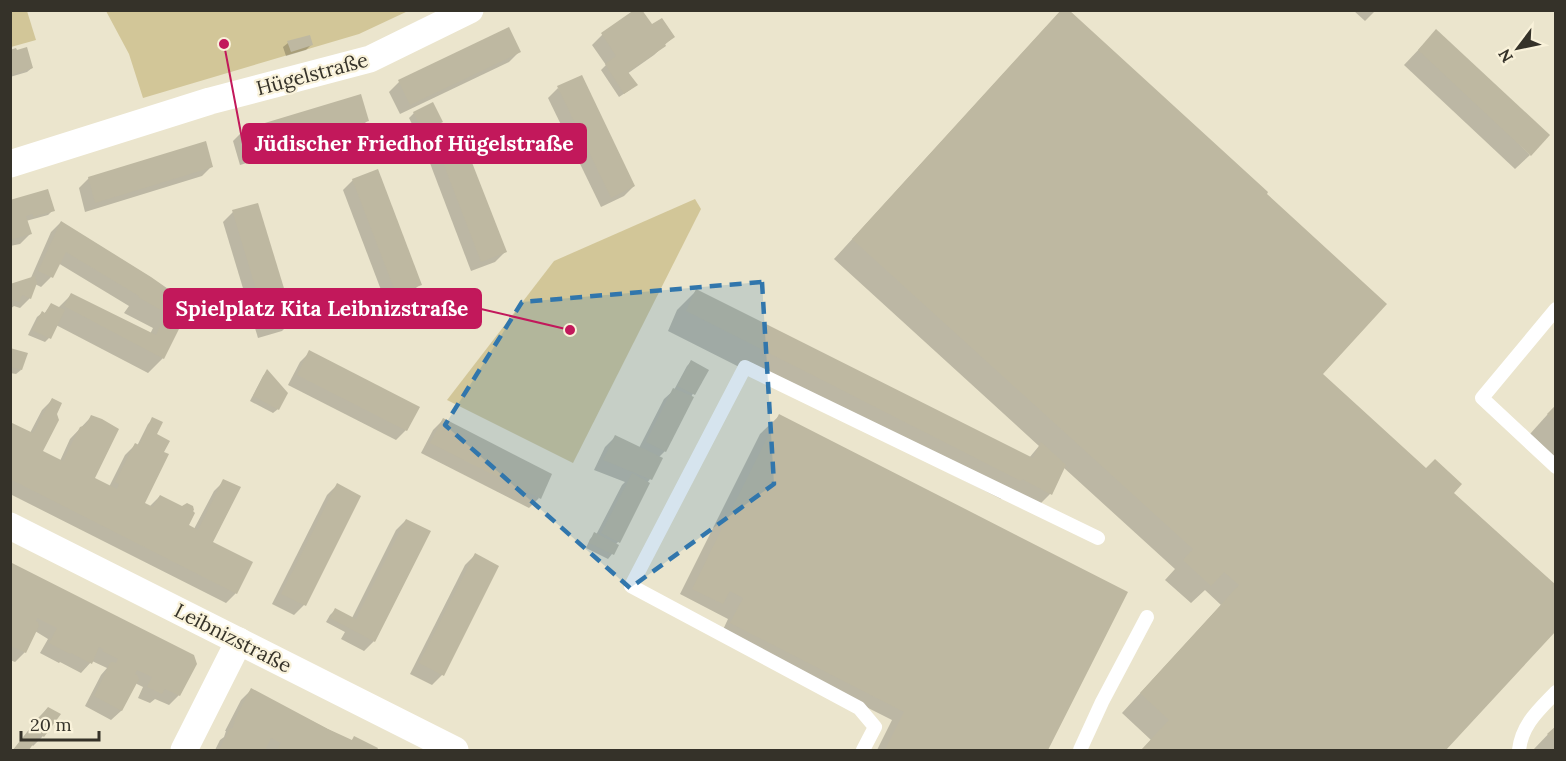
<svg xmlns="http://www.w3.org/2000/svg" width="1566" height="761" font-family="Lora,serif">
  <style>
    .green { fill: #d2c698 }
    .shadow { fill: #0003 }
    .building { fill: #beb8a1 }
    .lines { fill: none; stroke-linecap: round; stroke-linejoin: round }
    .lane { stroke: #fff; stroke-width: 14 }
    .street { stroke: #fff; stroke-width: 27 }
    .marked { fill: #3176ac; fill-opacity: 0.2; stroke: #3176ac; stroke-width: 4.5; stroke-dasharray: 12 8; stroke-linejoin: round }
    .labels { text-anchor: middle; stroke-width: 4.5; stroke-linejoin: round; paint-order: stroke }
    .street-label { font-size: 20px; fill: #353229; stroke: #f9f2da }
    .leader { fill: none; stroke: #c2185b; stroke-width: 2 }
    .callout-dot { fill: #c2185b; stroke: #f9f2da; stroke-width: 2 }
    .callout { fill: #c2185b; stroke: #c2185b; stroke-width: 2 }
    .callout-label { font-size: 21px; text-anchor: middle; font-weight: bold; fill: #fff }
  </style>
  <rect width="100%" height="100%" fill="#ebe5cd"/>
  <g class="green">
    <path d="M11 10 27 11 36 40 11 47Z"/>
    <path d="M106 11H408L359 34 143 98 129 54Z"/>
    <path d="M695 199 701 209 573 463 447 400 554 261Z"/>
  </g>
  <g class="shadow">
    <path d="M637 10 652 27 673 37 654 55 627 74 631 89 619 97 601 70 606 65 592 45 602 35Z"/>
    <path d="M1353 10H1376L1365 21Z"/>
    <path d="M1046 27 1321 374 1452 493 1556 629 1444 750H1142L1151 740 1122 713 1221 605 1205 590 1191 603 1165 580 1175 569 1063 467 1050 494 1040 504 1011 489 1001 499 668 331 677 310 696 291 1029 458 1039 446 834 259Z"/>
    <path d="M508 29 519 52 509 62 400 114 389 92 399 82Z"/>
    <path d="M288 43 311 45 306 50 286 56 283 47Z"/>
    <path d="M1422 46 1530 155 1515 169 1404 65Z"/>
    <path d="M10 52 32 68 27 72 10 77Z"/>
    <path d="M558 88 634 186 624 196 601 207 548 98Z"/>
    <path d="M414 113 441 122 438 125V123L417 134 409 118Z"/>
    <path d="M368 120 358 130 240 165 233 141 243 131Z"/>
    <path d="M438 148 505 252 495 262 471 271 428 158Z"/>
    <path d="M212 166 202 176 85 212 79 188 89 178Z"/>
    <path d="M353 180 420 284 410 294 386 303 343 190Z"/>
    <path d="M10 202 53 210 48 215 26 221 30 234 20 244 10 246Z"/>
    <path d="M233 212 292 321 282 331 258 338 223 222Z"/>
    <path d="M61 222 189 305 163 358 148 373 56 325 49 338 45 342 28 335 37 317 42 313 44 314 51 305 58 308 71 295 150 334 153 328 124 313 129 306 58 263 51 277 41 287 35 284 30 298 20 308 14 306 10 309V286L30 280 51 232Z"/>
    <path d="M10 350 21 370 16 374 10 373Z"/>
    <path d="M310 352 406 430 396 440 288 385 300 362Z"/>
    <path d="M691 362 707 370 691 397 665 451 659 457 650 479 647 483 618 542 615 545 617 546 612 554 608 559 586 548 590 539 595 534 596 535 622 485 625 482 594 470 605 447 615 437 639 448 664 399 674 390 687 366Z"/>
    <path d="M267 371 278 409 273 413 250 401 263 376Z"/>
    <path d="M52 400 41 451 60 461 70 439 91 417 93 478 109 487 125 455 135 445 137 446 148 424 153 419 152 440 143 504 149 507 160 496 187 526 194 529 214 491 224 481 211 543 236 593 226 603 10 494V423L30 433 42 410Z"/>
    <path d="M1556 405V458L1530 434Z"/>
    <path d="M779 416 1126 592 1046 750H877L892 720 721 634 728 619 680 594 760 434Z"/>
    <path d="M443 420 539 498 529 508 421 453 433 430Z"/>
    <path d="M337 485 359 496 304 605 294 615 272 604 327 495Z"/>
    <path d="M406 520 374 641 364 651 341 639 345 632 326 622 330 615 335 610 352 618 396 530Z"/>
    <path d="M475 555 442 675 432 685 410 674 465 565Z"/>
    <path d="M10 565 179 695 169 705 155 699 150 703 138 698 143 687 135 683 121 711 111 720 85 706 101 675 107 668 92 661 81 673 60 662 59 663 40 653 48 639 35 631 25 652 15 662 10 660Z"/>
    <path d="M251 690 351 741 354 738 377 750H215L220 740 224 737 226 731H225L241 700Z"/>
    <path d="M48 708 43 736 33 746 31 744 27 750H13L38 718Z"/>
    <path d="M67 720H68L66 724 61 729 60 728Z"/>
    <path d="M1556 726V750H1533Z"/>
  </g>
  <g class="building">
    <path d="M634 10H642L652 24 662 18 675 37 665 44 666 46 628 72 638 85 624 94 605 64 616 56 601 33Z"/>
    <path d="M1061 10H1069L1268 192 1267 194 1387 304 1323 374 1426 468 1435 459 1462 484 1454 493 1556 585V631L1446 750H1141L1169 720 1140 693 1239 585 1224 572 1211 586 1183 560 1193 549 852 239Z"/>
    <path d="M509 27 521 52 410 105 398 80Z"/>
    <path d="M1436 29 1550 135 1531 156 1418 50Z"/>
    <path d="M310 35 313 45 291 52 287 41Z"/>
    <path d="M27 47 33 68 12 75 10 50 16 48 17 50Z"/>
    <path d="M582 75 635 186 611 198 557 86Z"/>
    <path d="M361 94 369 121 250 156 242 130Z"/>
    <path d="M433 102 443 122 423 132 413 112Z"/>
    <path d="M462 137 507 252 481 262 437 147Z"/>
    <path d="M206 141 213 167 95 203 88 177Z"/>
    <path d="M378 169 422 285 396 294 352 179Z"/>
    <path d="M48 189 55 211 33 217V214L26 216 32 234 10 240V200Z"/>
    <path d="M258 203 294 321 268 329 232 210Z"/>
    <path d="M61 221 151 277 191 305 164 359 64 306 71 293 156 335 166 313 138 297 139 296 66 252 53 278 38 271Z"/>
    <path d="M35 276 37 283 31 299 22 295 19 302 10 299V284Z"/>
    <path d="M696 289 1033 458 1041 442 1066 465 1052 495 1022 479 1021 481 686 311Z"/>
    <path d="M51 303 65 310 51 339 32 330 42 311 45 313Z"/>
    <path d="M10 348 28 353 22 370 10 367Z"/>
    <path d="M309 350 420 407 407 431 297 375Z"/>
    <path d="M691 360 709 370 695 395 677 386Z"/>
    <path d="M267 369 288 393 279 410 253 396Z"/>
    <path d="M673 388 694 397 666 452 646 442Z"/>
    <path d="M52 398 62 403 57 414 59 420 43 451 63 461 80 427 86 425 91 415 102 419 119 429 95 478 117 489 119 484 115 482 135 443 139 445 152 417 163 422 157 434 170 441 164 452 169 454 145 503 153 507 160 495 182 506 187 503 193 506 194 510 193 511 195 513 189 525 198 530 223 479 241 487 213 542 253 562 237 594 10 479V422L33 433Z"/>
    <path d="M1556 405V422L1547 414Z"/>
    <path d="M779 414 1128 592 1048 750H885L904 712 730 623 743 598 730 591 723 604 692 589Z"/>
    <path d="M443 418 552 474 541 499 430 443Z"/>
    <path d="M615 435 663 458 652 480 603 460Z"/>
    <path d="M632 473 650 483 620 543 601 533Z"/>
    <path d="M337 483 361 496 306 606 281 594Z"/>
    <path d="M406 519 431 531 375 642 330 618 335 608 356 619Z"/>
    <path d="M594 532 619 545 614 555 589 543Z"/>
    <path d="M475 553 499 566 444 676 419 663Z"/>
    <path d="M10 562 194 655 197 664 180 696 165 689 162 694 147 687 152 677 137 670 135 674 137 675 139 679 122 711 94 696 110 663 112 662 116 663 118 659 102 651 104 649 99 647 92 664 71 653 70 654 49 643 57 628 37 618 36 621 38 622 39 626 26 653 11 646 12 643 10 642V611L13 605 10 603Z"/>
    <path d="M251 688 328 729 352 740 354 736 378 748 377 750H283L278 748 281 743 271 738 265 750H219L230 728 232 729 235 721H234Z"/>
    <path d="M48 707 61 714 44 737 40 734 29 750H13Z"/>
    <path d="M1556 726V742L1547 734Z"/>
  </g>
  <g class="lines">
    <g class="lane">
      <path d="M1556 309 1482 398 1556 467"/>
      <path d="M863 750 875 727 859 708 631 586 745 367 1098 538"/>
      <path d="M1080 750 1102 702 1147 617"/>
      <path d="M1519 750C1522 724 1539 710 1556 692"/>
    </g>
    <g class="street">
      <path d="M10 164 210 101 370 59 470 10"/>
      <path d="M10 526 455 750"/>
      <path d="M184 750 239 641"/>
    </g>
  </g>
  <path class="marked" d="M762 282 774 484 630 588 445 425 522 302Z"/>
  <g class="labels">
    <g class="street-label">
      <text transform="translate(312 74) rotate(-15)" y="7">Hügelstraße</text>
      <text transform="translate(233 638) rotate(27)" y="7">Leibnizstraße</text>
    </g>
  </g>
  <path class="leader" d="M224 44L243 144M570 330L481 309"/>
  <g class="callout-dot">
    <circle cx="224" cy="44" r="6"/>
    <circle cx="570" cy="330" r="6"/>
  </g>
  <g class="callout">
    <rect x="243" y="124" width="343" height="39" rx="6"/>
    <rect x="164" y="289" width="317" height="39" rx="6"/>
  </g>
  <g class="callout-label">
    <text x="414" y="151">Jüdischer Friedhof Hügelstraße</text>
    <text x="322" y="316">Spielplatz Kita Leibnizstraße</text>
  </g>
  <rect width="1566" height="761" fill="none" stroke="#353229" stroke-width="24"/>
  <g transform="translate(1518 48) rotate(238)" stroke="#f9f2da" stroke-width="4.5" paint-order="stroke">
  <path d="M0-4.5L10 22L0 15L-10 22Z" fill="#353229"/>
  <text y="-9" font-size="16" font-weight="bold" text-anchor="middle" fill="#353229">N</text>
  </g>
  <path d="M21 731v9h78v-9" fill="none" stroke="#353229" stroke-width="3"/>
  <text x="30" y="731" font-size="18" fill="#353229" stroke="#f9f2da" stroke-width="4.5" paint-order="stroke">20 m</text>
</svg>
